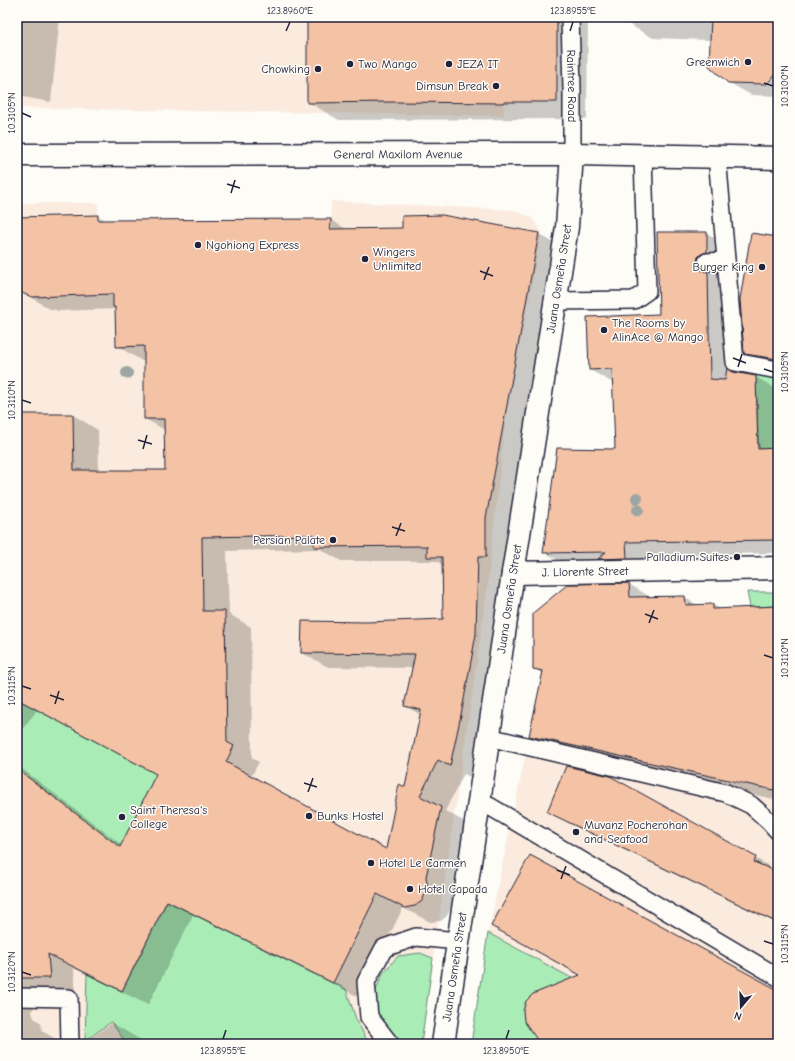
<svg xmlns="http://www.w3.org/2000/svg" width="795" height="1061" font-family="'Comic Neue',sans-serif">
  <style>
    .built { fill: #faebde }
    .green { fill: #aaecb6; stroke: #668778 }
    .shadow { fill: #0003; fill-rule: evenodd }
    .building { fill: #f4c2a4; stroke: #22223b; fill-rule: evenodd }
    .lines { fill: none; stroke-linecap: round; stroke-linejoin: round }
    .lane-casing { stroke: #22223b; stroke-width: 20 }
    .secondary-casing { stroke: #22223b; stroke-width: 25 }
    .lane { stroke: #fdfcf7; stroke-width: 17 }
    .secondary { stroke: #fdfcf7; stroke-width: 22 }
    .tree { fill: #9ba6a4 }
    .ticks { fill: none; stroke: #22223b; stroke-width: 1.5 }
    .poi-dot { fill: #22223b; stroke: #fdfcf7; stroke-width: 1.5 }
    .labels { text-anchor: middle; stroke-width: 3; stroke-linejoin: round; paint-order: stroke }
    .poi-label { font-size: 12px; fill: #22223b; stroke: #fdfcf7; text-anchor: start }
    .street-label { font-size: 12px; fill: #22223b; stroke: #fdfcf7 }
    .neatline { fill: none; stroke: #22223b; stroke-width: 1.5 }
    .ticks-label { font-size: 10px; text-anchor: middle; fill: #22223b }
  </style>
  <rect width="100%" height="100%" fill="#fdfcf7"/>
  <filter id="ink" filterUnits="userSpaceOnUse"><feTurbulence type="fractalNoise" baseFrequency=".025" numOctaves="2"/><feDisplacementMap in="SourceGraphic" scale="8" xChannelSelector="R" yChannelSelector="G"/><feConvolveMatrix kernelMatrix="1 2 1 2 8 2 1 2 1" color-interpolation-filters="sRGB"/></filter>
  <g filter="url(#ink)">
    <g class="built">
      <path d="M17 17H504V116L17 108Z"/>
      <path d="M331 201 513 210 531 217 542 232 506 414 487 592 421 1044H17V203H98V220H219L331 219Z"/>
      <path d="M543 671 778 722V1044H694L488 933Z"/>
    </g>
    <g class="green">
      <path d="M735 362 778 370V448L760 449 758 444 757 400 738 401Z"/>
      <path d="M747 592H778V606L750 607Z"/>
      <path d="M17 699 166 779 89 911 17 771Z"/>
      <path d="M167 901 346 989 356 1019 369 1044H127L111 1022 85 1041 87 974 122 991Z"/>
      <path d="M488 933 694 1044H471Z"/>
      <path d="M420 953 433 958 421 1044H409L398 1040 379 1020 373 997 383 973 398 956Z"/>
    </g>
    <g class="shadow">
      <path d="M17 17H60L51 102 17 96Z"/>
      <path d="M308 17H588L587 119 339 120 308 102Z"/>
      <path d="M622 17H778V96L751 95 728 82 711 40 653 38 630 25Z"/>
      <path d="M98 216 108 221 331 220 348 230 539 234 564 249 476 780 464 774 445 811 467 823 452 893 453 903 447 916 441 921 430 922 403 908 359 997 193 915 148 1005 74 968 75 992 40 993V1002L34 1006 32 1012 34 1018 41 1023 42 1031 65 1044H17V765L122 845 157 774 38 709 17 736V416L73 415 98 430 99 471H166L165 430 145 419V361H142L117 346 116 309 59 311 50 309 24 293 17 267V218ZM320 549 341 561H436L443 565 445 620 367 623 302 653 328 667 413 668 405 706 421 715 405 789 386 850 251 777 259 762 252 758 251 627 229 614 227 551Z"/>
      <path d="M706 233 730 246 733 373 756 377 778 390V553L649 555 650 571 568 566 544 552 616 450 613 383 590 370 660 314Z"/>
      <path d="M778 239V365L762 362 745 353Z"/>
      <path d="M629 584 652 598 685 597 699 606 713 605 721 609 778 607V800L557 751 530 736 543 674 534 669Z"/>
      <path d="M549 812 755 858 778 871V924L572 825Z"/>
      <path d="M112 1023 139 1039 143 1044H82Z"/>
    </g>
    <g class="building">
      <path d="M307 17H557V102H503V103L394 102 307 103Z"/>
      <path d="M711 17H778V71L767 84 728 83 709 66Z"/>
      <path d="M98 215V220L331 219 330 229 402 228V216L442 215 539 233 486 518V557H478L476 634 462 710 450 766 438 760 420 796 441 807 426 877 428 888 422 901 415 906 404 908 377 894 333 983 167 901 122 991 48 954 50 978H17V769L120 847 156 774 17 699V414H73L74 470H165L164 419H144V346L116 347 115 307H113V294L32 297 24 294 17 289V217ZM314 535V547L427 546V557H442L443 619 367 622 302 621 301 653 415 654 404 706 421 710 405 787 399 784 386 849 226 762 234 746 227 742 225 611H203L202 537Z"/>
      <path d="M657 232H707V252L701 254 698 257 697 262 699 268 703 271 708 272 710 379 725 380 727 368 733 372 756 376 758 449 778 448V540L626 542 627 558 598 559 606 552 543 553 557 448 615 449 612 369 589 370 587 317 659 314Z"/>
      <path d="M751 233 778 237V359L744 354 740 299Z"/>
      <path d="M629 583 630 597 685 596 686 605 713 604V609L778 606V791L529 736 543 671 533 669V613L568 584Z"/>
      <path d="M566 766 610 776 756 857 754 862 778 872V923L547 812Z"/>
      <path d="M530 855 778 990V1044H540L524 1021 523 1011 526 1001 533 994 580 975 491 926Z"/>
    </g>
    <g class="lines">
      <defs>
        <g id="lane">
          <path id="s1" d="M570 17 572 89V154"/>
          <path d="M717 156 735 362 778 370"/>
          <path d="M707 262 726 261"/>
          <path d="M556 301 634 300 647 291 643 155"/>
          <path d="M488 737 726 793 751 805 770 822 778 831"/>
          <path d="M479 800 778 977"/>
          <path d="M17 997 69 998 70 1044"/>
          <path d="M390 1044 369 1017 366 982 384 948 416 937 458 941"/>
        </g>
        <g id="secondary">
          <path id="s2" d="M17 155 572 154 778 158"/>
          <path id="s3" d="M513 573 778 568"/>
          <path id="s4" d="M443 1044 513 573 567 227 572 154"/>
        </g>
      </defs>
      <use href="#lane" class="lane-casing"/>
      <use href="#secondary" class="secondary-casing"/>
      <use href="#lane" class="lane"/>
      <use href="#secondary" class="secondary"/>
    </g>
    <g class="tree">
      <circle cx="127" cy="373" r="6"/>
      <circle cx="637" cy="498" r="6"/>
      <circle cx="638" cy="510" r="6"/>
    </g>
  </g>
  <path class="ticks" d="M286 31 290 22M570 31 573 22M764 83 773 86M22 113 31 117M227 184 240 188M231 193 235 180M480 271 493 276M484 280 489 267M733 358 746 363M738 367 742 354M764 369 773 372M22 400 31 403M138 440 152 444M143 449 147 435M392 527 405 531M396 536 401 523M645 614 658 619M649 623 654 610M764 655 773 658M22 686 31 689M50 695 64 700M55 704 59 691M304 783 317 787M308 792 313 778M557 870 570 875M561 879 566 866M764 941 773 944M22 972 31 975M223 1039 226 1030M506 1039 509 1030"/>
  <g class="poi-dot">
    <circle cx="748" cy="62" r="4"/>
    <circle cx="350" cy="64" r="4"/>
    <circle cx="449" cy="64" r="4"/>
    <circle cx="318" cy="69" r="4"/>
    <circle cx="496" cy="86" r="4"/>
    <circle cx="198" cy="245" r="4"/>
    <circle cx="365" cy="259" r="4"/>
    <circle cx="762" cy="267" r="4"/>
    <circle cx="604" cy="330" r="4"/>
    <circle cx="333" cy="540" r="4"/>
    <circle cx="737" cy="557" r="4"/>
    <circle cx="309" cy="816" r="4"/>
    <circle cx="122" cy="817" r="4"/>
    <circle cx="576" cy="832" r="4"/>
    <circle cx="371" cy="863" r="4"/>
    <circle cx="410" cy="889" r="4"/>
  </g>
  <g class="labels">
    <g class="poi-label">
      <text x="740" y="66" text-anchor="end">Greenwich</text>
      <text x="358" y="68">Two Mango</text>
      <text x="457" y="68">JEZA IT</text>
      <text x="310" y="73" text-anchor="end">Chowking</text>
      <text x="488" y="90" text-anchor="end">Dimsun Break</text>
      <text x="206" y="249">Ngohiong Express</text>
      <text x="373" y="256">Wingers<tspan x="373" dy="14">Unlimited</tspan></text>
      <text x="754" y="271" text-anchor="end">Burger King</text>
      <text x="612" y="327">The Rooms by<tspan x="612" dy="14">AlinAce @ Mango</tspan></text>
      <text x="325" y="544" text-anchor="end">Persian Palate</text>
      <text x="729" y="561" text-anchor="end">Palladium Suites</text>
      <text x="130" y="814">Saint Theresa's<tspan x="130" dy="14">College</tspan></text>
      <text x="317" y="820">Bunks Hostel</text>
      <text x="584" y="829">Muvanz Pocherohan<tspan x="584" dy="14">and Seafood</tspan></text>
      <text x="379" y="867">Hotel Le Carmen</text>
      <text x="418" y="893">Hotel Capada</text>
    </g>
    <g class="street-label">
      <text dy="4" stroke="none"><textPath href="#s1" startOffset="69">Raintree Road</textPath></text>
      <text dy="4" stroke="none"><textPath href="#s2" startOffset="381">General Maxilom Avenue</textPath></text>
      <text dy="4" stroke="none"><textPath href="#s4" startOffset="774">Juana Osmeña Street</textPath></text>
      <text dy="4" stroke="none"><textPath href="#s3" startOffset="72">J. Llorente Street</textPath></text>
      <text dy="4" stroke="none"><textPath href="#s4" startOffset="450">Juana Osmeña Street</textPath></text>
      <text dy="4" stroke="none"><textPath href="#s4" startOffset="78">Juana Osmeña Street</textPath></text>
    </g>
  </g>
  <rect width="795" height="1061" fill="none" stroke="#fdfcf7" stroke-width="44"/>
  <g transform="translate(741 1007) rotate(199)" stroke="#fdfcf7" stroke-width="3" paint-order="stroke">
  <path d="M0-3L7 15L0 10L-7 15Z" fill="#22223b"/>
  <text y="-6" font-size="11" font-weight="bold" text-anchor="middle" fill="#22223b">N</text>
  </g>
  <rect x="22" y="22" width="751" height="1017" class="neatline"/>
  <g class="ticks-label">
    <text x="290" y="14">123.8960°E</text>
    <text x="573" y="14">123.8955°E</text>
    <text transform="translate(784 86) rotate(-90)" y="4">10.3100°N</text>
    <text transform="translate(11 113) rotate(-90)" y="4">10.3105°N</text>
    <text transform="translate(784 372) rotate(-90)" y="4">10.3105°N</text>
    <text transform="translate(11 400) rotate(-90)" y="4">10.3110°N</text>
    <text transform="translate(784 658) rotate(-90)" y="4">10.3110°N</text>
    <text transform="translate(11 686) rotate(-90)" y="4">10.3115°N</text>
    <text transform="translate(784 944) rotate(-90)" y="4">10.3115°N</text>
    <text transform="translate(11 972) rotate(-90)" y="4">10.3120°N</text>
    <text x="223" y="1054">123.8955°E</text>
    <text x="506" y="1054">123.8950°E</text>
  </g>
</svg>
